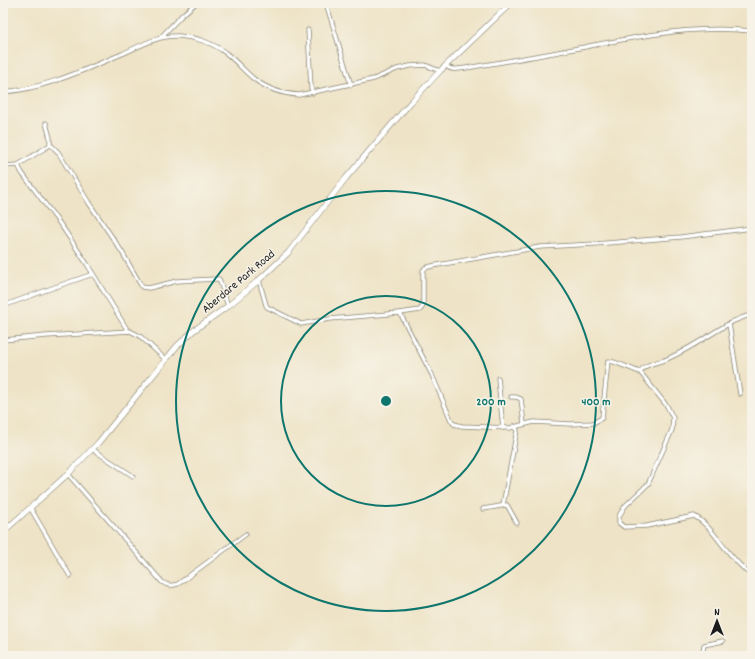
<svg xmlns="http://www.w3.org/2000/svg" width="755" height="659" font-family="Dekko,sans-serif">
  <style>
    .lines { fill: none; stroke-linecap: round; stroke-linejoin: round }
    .street-casing { stroke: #858071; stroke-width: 5 }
    .secondary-casing { stroke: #858071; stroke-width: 6 }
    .street { stroke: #fff; stroke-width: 3.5 }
    .secondary { stroke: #fff; stroke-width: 5 }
    .ring { fill: none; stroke: #0f766e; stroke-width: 2 }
    .labels { text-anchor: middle; stroke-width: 3; stroke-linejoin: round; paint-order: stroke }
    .street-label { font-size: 12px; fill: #1c1c1c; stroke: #f7f3e8 }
    .centre { fill: #0f766e; stroke: #f7f3e8; stroke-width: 2 }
    .ring-label { font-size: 12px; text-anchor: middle; font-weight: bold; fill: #0f766e; stroke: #f7f3e8; stroke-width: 3; stroke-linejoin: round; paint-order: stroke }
  </style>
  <rect width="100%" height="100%" fill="#f7f3e8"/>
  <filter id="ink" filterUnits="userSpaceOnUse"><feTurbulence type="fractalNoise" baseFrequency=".025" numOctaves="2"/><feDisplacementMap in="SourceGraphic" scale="8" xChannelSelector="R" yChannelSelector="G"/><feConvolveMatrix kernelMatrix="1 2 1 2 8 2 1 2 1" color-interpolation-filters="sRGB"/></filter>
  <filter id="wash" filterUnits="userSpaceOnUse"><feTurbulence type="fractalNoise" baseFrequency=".012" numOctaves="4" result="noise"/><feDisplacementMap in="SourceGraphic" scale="16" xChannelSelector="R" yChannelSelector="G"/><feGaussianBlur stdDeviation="0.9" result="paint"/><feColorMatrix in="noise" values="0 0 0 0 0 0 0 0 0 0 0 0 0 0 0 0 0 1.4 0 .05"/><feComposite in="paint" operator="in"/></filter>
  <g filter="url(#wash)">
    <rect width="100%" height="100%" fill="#eee3c6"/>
  </g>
  <g filter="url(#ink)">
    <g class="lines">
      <defs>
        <g id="street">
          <path d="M326 3 351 85"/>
          <path d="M308 30 311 88 313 93"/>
          <path d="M751 31 752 40"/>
          <path d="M161 37 182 15 196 3"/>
          <path d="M446 66C452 71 458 69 466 68 502 62 538 56 574 49 632 38 692 24 752 31"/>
          <path d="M3 92C44 89 84 70 122 54 140 46 158 35 179 36 195 37 214 43 227 54 237 62 244 71 254 79 267 89 283 94 299 95L374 79 397 69 410 66 425 65 440 71"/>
          <path d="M46 123 50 138V145"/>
          <path d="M18 165 22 173 63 228 87 264 128 331"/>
          <path d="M3 166 18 165 50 145 52 146 58 152 89 203 122 252 142 287 149 288 177 281 216 279H219L228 306"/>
          <path d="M259 280 266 305 267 307 301 324 330 319 400 313 432 375 451 420 454 424 462 426 510 428 534 422 570 424 593 423 602 418 608 361C614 360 632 370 640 372"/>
          <path d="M3 306 55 287 93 274"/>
          <path d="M400 313 420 310 423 306V271L425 268 432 266 540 247 595 244 681 237 752 228"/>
          <path d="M752 314C745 317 738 319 732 322 710 334 690 349 667 359 658 363 645 363 640 372L667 406 673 418 672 430 648 484 625 506 619 516V523L624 527 647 526 694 516C707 523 716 537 725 548 733 558 742 568 752 576"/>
          <path d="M729 324 740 394"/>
          <path d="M3 340 46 336 130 331 140 336 165 359"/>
          <path d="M498 378 503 428"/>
          <path d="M511 397H516L521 399 524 424"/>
          <path d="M92 449 133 476"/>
          <path d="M68 474 162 582C168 586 171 586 178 584L246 534"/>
          <path d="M503 505 517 430 514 426"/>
          <path d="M31 509 70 576"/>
          <path d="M483 509 507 505 517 523"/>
          <path d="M222 656H223"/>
          <path d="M702 656 704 645 723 641"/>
        </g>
        <path id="secondary" d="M3 532 68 474 98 443 177 346 193 331 228 306 259 280 288 253 346 178 411 102 440 71 511 3"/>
      </defs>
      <use href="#street" class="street-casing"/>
      <use href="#secondary" class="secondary-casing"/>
      <use href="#street" class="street"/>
      <use href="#secondary" class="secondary"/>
    </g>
  </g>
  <g class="ring">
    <circle cx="386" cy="401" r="105"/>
    <circle cx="386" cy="401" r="210"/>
  </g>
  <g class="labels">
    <g class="street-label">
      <text transform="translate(238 281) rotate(-40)" y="4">Aberdare Park Road</text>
    </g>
  </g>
  <circle cx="386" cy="401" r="6" class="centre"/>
  <g class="ring-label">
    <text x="491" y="405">200 m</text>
    <text x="596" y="405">400 m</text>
  </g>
  <rect width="755" height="659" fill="none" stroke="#f7f3e8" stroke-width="16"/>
  <g transform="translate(717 621)" stroke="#f7f3e8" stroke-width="3" paint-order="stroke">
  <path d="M0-3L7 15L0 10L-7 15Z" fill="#1c1c1c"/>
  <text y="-6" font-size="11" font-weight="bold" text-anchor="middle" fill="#1c1c1c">N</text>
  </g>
</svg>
